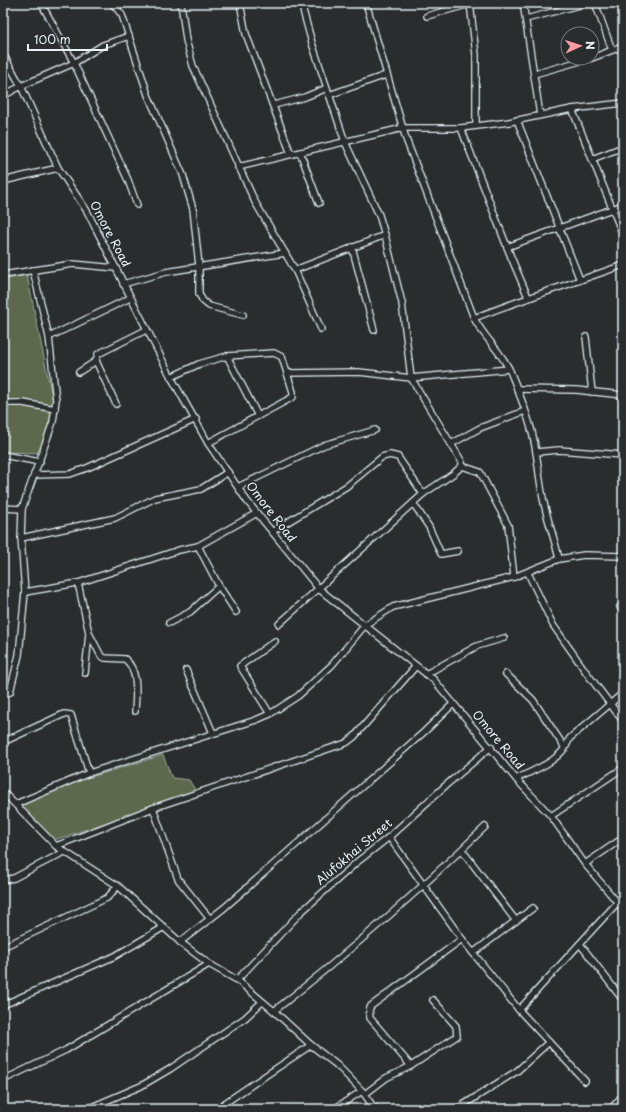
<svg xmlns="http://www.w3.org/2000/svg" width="626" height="1112" font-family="'Playpen Sans',sans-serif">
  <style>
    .green { fill: #5d674e; stroke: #a2aca3 }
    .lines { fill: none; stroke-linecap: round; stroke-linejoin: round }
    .minor-casing { stroke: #e8f1f8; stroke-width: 8 }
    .minor { stroke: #2a2d2e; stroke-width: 5.5 }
    .labels { text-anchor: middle; stroke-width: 3.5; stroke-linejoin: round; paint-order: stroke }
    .street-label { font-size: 12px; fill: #e8f1f8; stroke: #2a2d2e }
  </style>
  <rect width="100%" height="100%" fill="#2a2d2e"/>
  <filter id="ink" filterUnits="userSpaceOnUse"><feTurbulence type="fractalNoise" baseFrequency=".025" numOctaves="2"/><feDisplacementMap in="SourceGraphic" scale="8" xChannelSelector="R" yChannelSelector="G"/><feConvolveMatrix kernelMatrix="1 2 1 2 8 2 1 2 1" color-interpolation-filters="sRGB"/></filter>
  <g filter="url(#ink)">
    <g class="green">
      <path d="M27 275 54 406 39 453 3 452V280Z"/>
      <path d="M163 755 172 778 189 780 197 793 54 840 12 801Z"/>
    </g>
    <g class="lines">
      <defs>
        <g id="minor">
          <path d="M41 3 74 63 128 180 137 205"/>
          <path d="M112 3 122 15 148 95 183 175 193 209 199 266V294L203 301 209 306 243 315"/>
          <path d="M181 3 186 40 193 66 255 202 295 270 321 329"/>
          <path d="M240 3 246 34 291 154"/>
          <path d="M366 3 406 139 474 318C484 338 501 351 510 371 517 388 525 407 530 425 538 450 538 477 544 503 548 522 555 540 559 559"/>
          <path d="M470 3 476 55V126"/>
          <path d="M523 3 540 115"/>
          <path d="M595 3 612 50"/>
          <path d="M427 16 470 4"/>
          <path d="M526 19 587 3"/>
          <path d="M3 54 21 86 58 168 87 211 171 377 208 443 247 501 319 589 434 680 516 779 551 816 585 864 623 909"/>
          <path d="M592 58 623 46"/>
          <path d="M534 74 591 58"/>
          <path d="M329 95 386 75"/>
          <path d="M3 96 21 86 74 63 103 45 129 36"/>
          <path d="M274 105 305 97 327 88"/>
          <path d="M572 109 623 235"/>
          <path d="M517 120 580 280"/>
          <path d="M461 128 511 257 528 297"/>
          <path d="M300 152 319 203"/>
          <path d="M592 159 623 147"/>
          <path d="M238 167 403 128H461L509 122 572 109 623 103"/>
          <path d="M3 181 58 168"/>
          <path d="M352 247 374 330"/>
          <path d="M507 247 623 205"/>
          <path d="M295 270 385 235"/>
          <path d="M3 275 73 264 116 268"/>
          <path d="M123 284 166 272 285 253"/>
          <path d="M474 318C523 299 573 283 623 265"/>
          <path d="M49 337 130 298"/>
          <path d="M586 337 592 392"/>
          <path d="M227 356 258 416"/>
          <path d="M79 372 96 361"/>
          <path d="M288 373 359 372 411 378 509 369"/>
          <path d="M171 377 199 364 227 356 274 353 282 357 293 392V397L208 443"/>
          <path d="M517 389 576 390 623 395"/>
          <path d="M3 403H23L55 409"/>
          <path d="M116 404 96 361 98 354 146 330"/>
          <path d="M451 444 480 428 525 411"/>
          <path d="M536 452 559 450 623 455"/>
          <path d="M3 455 40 462"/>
          <path d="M462 466 480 472 508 525 514 577"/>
          <path d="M34 475 70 474 87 468 196 419"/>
          <path d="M238 487 324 445 375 430"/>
          <path d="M413 503 429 527 441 554 458 551"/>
          <path d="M3 508 22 509"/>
          <path d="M273 531 347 486 382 457 390 455 398 457 423 494"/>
          <path d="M21 538 115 518 155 498 201 489 228 472"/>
          <path d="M198 546 219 586 236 612"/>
          <path d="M528 573 553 625 586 672 623 721"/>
          <path d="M78 583 89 633 101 656 105 658 125 659C139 671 136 694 135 711"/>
          <path d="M25 592 78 583 179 550 198 546 257 513"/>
          <path d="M620 607 623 611"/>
          <path d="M169 623 190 612 219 586"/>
          <path d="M279 624 423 494 453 474 462 466V462L411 378 402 303 385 235 379 215 345 142 312 43 301 3"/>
          <path d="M186 670 213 733"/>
          <path d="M85 673 89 633"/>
          <path d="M426 674 477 646 504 638"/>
          <path d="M506 674 533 700 565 748"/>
          <path d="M3 695 10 692 19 655 25 592 21 538 22 509 53 422 56 400 49 337 33 270"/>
          <path d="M270 714 240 666 275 641"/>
          <path d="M3 742 64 714 71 715 89 773"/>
          <path d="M516 779C532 771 554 763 564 749 567 746 568 741 570 738L623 693"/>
          <path d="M3 792 56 846 118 886 180 942 209 964 237 980 274 1011 311 1045 338 1066 362 1091 375 1109"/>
          <path d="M16 804 89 773 256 720 270 714 298 696 332 665 365 625 393 607 514 577 559 559 584 555 623 556"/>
          <path d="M153 808 178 879 210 919"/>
          <path d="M551 816 623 768"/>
          <path d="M389 837 462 939 519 1010 585 1081"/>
          <path d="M56 846 153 808 346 743 354 737 416 666"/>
          <path d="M462 850 516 921"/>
          <path d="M585 864 623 838"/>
          <path d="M3 880 14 878 64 852"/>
          <path d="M180 942 224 908 424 732 453 704"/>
          <path d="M580 944 623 1000"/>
          <path d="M3 947 107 898 118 886"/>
          <path d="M473 953 533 908"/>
          <path d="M237 980 300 913 357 862 389 837 445 786 491 747"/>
          <path d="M3 1005 115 956 164 927"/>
          <path d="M519 1010 617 903"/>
          <path d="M274 1011C348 953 418 892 485 827"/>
          <path d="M411 1066 370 1018 369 1010 371 1006 462 939"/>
          <path d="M3 1080 66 1050 209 964"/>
          <path d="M365 1094 386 1078 411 1066 457 1036 456 1026 433 1000"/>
          <path d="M87 1109 141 1086 170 1069 245 1018 262 1002"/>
          <path d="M216 1109 311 1045"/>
          <path d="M334 1109 362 1091"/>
          <path d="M457 1109 517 1071 549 1042"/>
          <path d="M611 1109 623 1095"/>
        </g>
      </defs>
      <use href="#minor" class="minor-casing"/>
      <use href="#minor" class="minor"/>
    </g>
  </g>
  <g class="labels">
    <g class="street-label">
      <text transform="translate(110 234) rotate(62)" y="4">Omore Road</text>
      <text transform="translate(271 512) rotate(52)" y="4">Omore Road</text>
      <text transform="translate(498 740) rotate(50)" y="4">Omore Road</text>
      <text transform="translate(354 852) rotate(-40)" y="4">Alufokhai Street</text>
    </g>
  </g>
  <rect width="626" height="1112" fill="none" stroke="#2a2d2e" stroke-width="16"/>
  <rect x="8" y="8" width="610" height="1096" fill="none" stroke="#e8f1f8" stroke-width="1.5" filter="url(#ink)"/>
  <g transform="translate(580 46) rotate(87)"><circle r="19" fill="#2a2d2e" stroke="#767b7f"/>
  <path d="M0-3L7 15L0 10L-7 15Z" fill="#ff9aa2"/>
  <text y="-6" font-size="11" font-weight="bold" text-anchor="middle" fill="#e8f1f8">N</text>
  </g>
  <path d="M28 44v6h79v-6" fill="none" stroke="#e8f1f8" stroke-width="2"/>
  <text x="34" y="44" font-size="12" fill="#e8f1f8" stroke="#2a2d2e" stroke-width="3" paint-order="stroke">100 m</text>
</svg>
